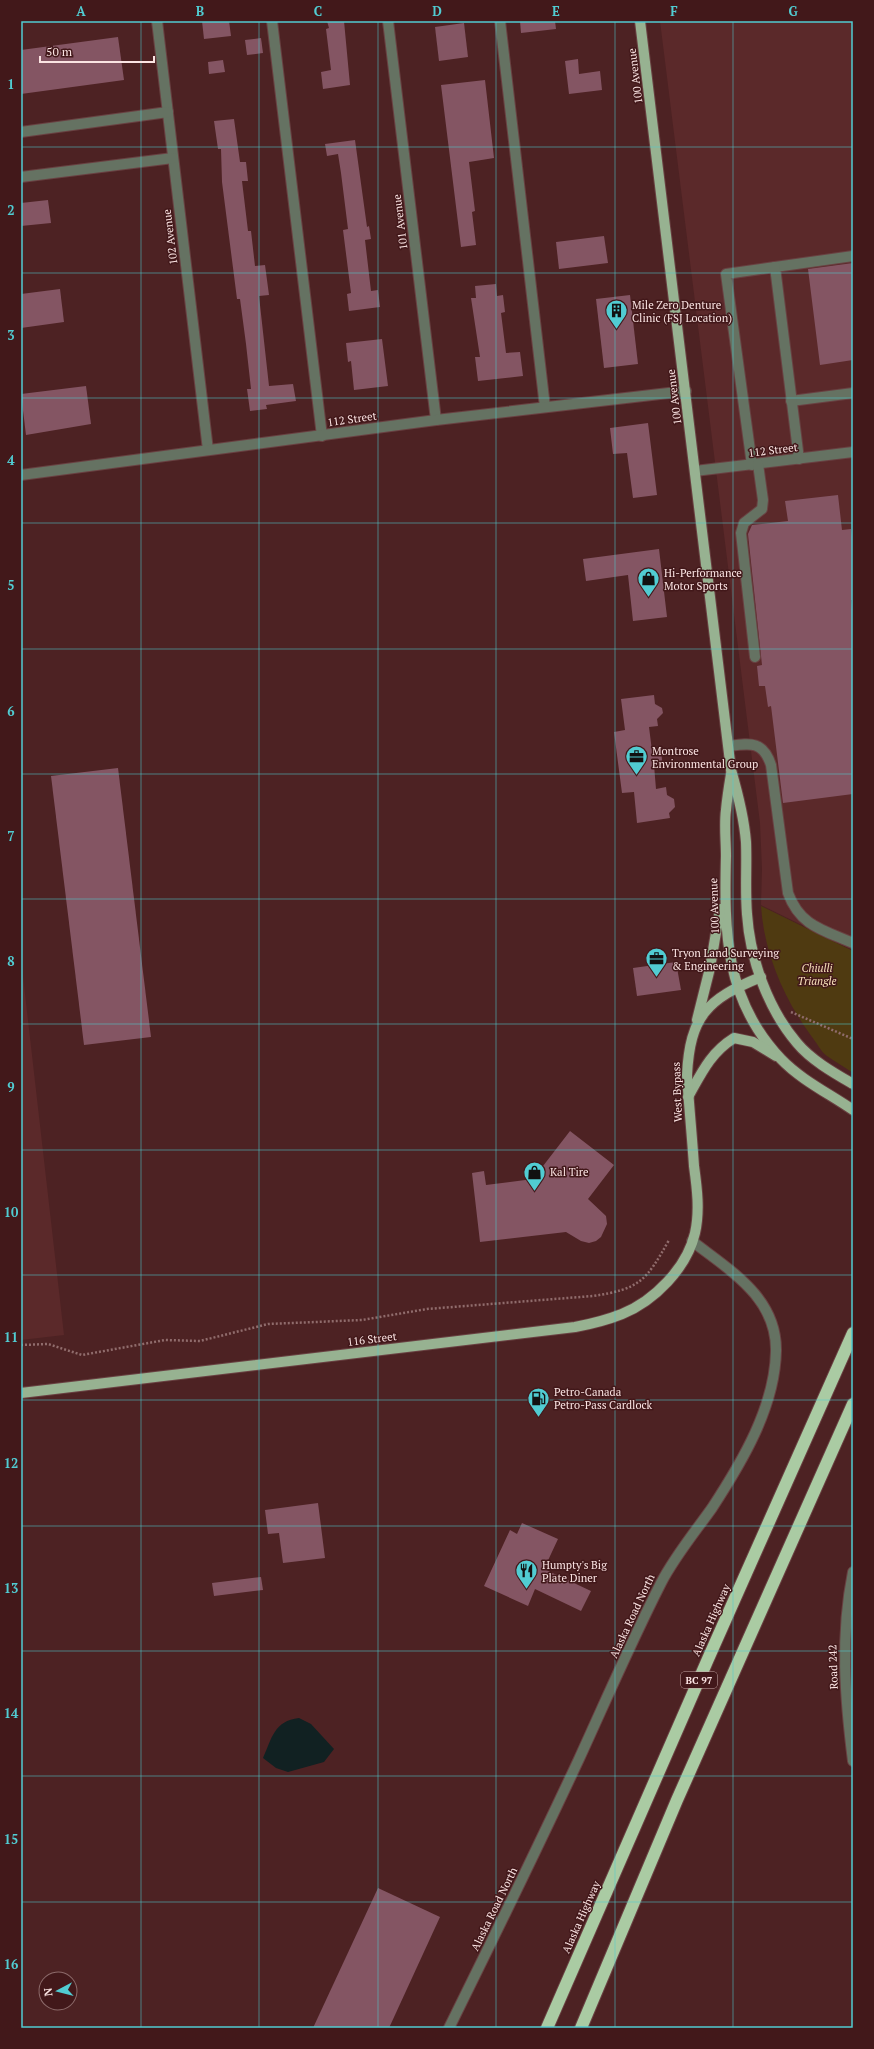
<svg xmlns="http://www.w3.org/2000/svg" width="874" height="2049" font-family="'PT Serif',serif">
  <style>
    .built { fill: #5b292a }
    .green { fill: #4f3a11 }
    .water { fill: #112122 }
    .building { fill: #845563 }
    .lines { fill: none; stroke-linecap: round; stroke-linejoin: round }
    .minor-casing { stroke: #694142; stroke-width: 12 }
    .major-casing { stroke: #694142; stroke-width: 12 }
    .highway-casing { stroke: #694142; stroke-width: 14 }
    .path { stroke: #906c6c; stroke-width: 2.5; stroke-dasharray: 2 2; stroke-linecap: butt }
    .minor { stroke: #657262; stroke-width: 10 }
    .major { stroke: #97b291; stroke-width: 10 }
    .highway { stroke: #aacba3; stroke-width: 12 }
    .grid { fill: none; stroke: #51ccd2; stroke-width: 1; stroke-opacity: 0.55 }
    .labels { text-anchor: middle; stroke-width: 3; stroke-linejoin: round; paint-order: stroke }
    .shield { fill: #42181a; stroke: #c4a7a7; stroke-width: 1 }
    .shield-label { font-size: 10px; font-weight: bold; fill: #fbe4e3 }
    .street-label { font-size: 11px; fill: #fbe4e3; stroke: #42181a }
    .poi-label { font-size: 11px; fill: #fbe4e3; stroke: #42181a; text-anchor: start }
    .park-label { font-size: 11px; font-style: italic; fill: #f7e0ba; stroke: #42181a }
    .neatline { fill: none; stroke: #51ccd2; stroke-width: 1.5 }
    .grid-label { font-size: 13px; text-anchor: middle; font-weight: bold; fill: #51ccd2 }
  </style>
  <rect width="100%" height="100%" fill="#4d2223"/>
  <g class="built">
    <path d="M660 21H853V950L761 905 762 869 760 823Z"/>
    <path d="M21 959 64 1335 21 1340Z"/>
  </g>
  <path class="green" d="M761 906 853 951V1073C845 1067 835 1062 827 1056 821 1052 817 1043 812 1037 784 999 764 953 761 906Z"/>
  <path class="water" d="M299 1718 311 1724 334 1749 324 1762 288 1772 276 1768 263 1758C272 1738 274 1721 299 1718Z"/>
  <g class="building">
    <path d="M202 21H229L231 36 204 39Z"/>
    <path d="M327 21H344L350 85 323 89 321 72 331 70 326 29 329 28Z"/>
    <path d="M520 21H555L556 29 521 33Z"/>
    <path d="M464 23 468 57 439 61 435 27Z"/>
    <path d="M118 37 124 80 21 94V50Z"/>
    <path d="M261 38 263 53 247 55 245 40Z"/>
    <path d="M578 59 579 74 600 71 602 90 569 94 565 61Z"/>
    <path d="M223 60 225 72 209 74 208 62Z"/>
    <path d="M485 80 494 158 469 162 475 211 472 212 476 245 461 247 441 85Z"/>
    <path d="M234 119 240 162H246L248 181H242L248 231H251L255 266 265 265 269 295 259 296 269 386 293 384 296 401 266 405 267 409 250 411 247 389H251L246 344 240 299H237L222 182 221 149H218L214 121Z"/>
    <path d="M355 140 367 227 369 226 371 239 365 240 371 291 378 290 380 307 349 311 347 294 351 293 343 230 348 229 341 173 338 154 327 156 325 144Z"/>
    <path d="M48 200 51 223 21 226V203Z"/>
    <path d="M604 236 608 263 559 269 556 242Z"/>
    <path d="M853 263V360L820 365 808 269Z"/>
    <path d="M496 284 497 296 503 295 505 312 501 313 506 353 520 352 523 376 478 381 475 357H480L471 298H476L475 286Z"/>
    <path d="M60 289 64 322 21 328V294Z"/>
    <path d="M630 295 638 364 604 368 596 299Z"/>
    <path d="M382 339 388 386 354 390 351 361 348 362 346 343Z"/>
    <path d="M86 386 91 424 26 435 21 394Z"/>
    <path d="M648 423 657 495 633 498 627 453 613 454 610 428Z"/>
    <path d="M838 495 842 530 851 529 853 545V600H851L853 620V794L783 803 771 706 768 707 765 686H759L757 666 762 665 748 534 752 525 788 521 785 501Z"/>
    <path d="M659 549 667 617 633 621 628 575 586 581 583 559Z"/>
    <path d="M654 695 655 704 662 708 663 713 657 719 658 726 649 727 652 751 661 750 662 760 660 765H654L656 789 666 787 667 795 674 799 675 807 669 813 670 818 637 823 634 792 622 793 614 732 625 730 621 699Z"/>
    <path d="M118 768 151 1037 84 1045 51 776Z"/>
    <path d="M676 962 681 990 637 996 633 968Z"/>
    <path d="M570 1131 614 1165 588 1199 606 1216 607 1224 601 1237 596 1241 589 1243 581 1241 566 1232 480 1242 472 1173 484 1171 486 1185 533 1179Z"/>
    <path d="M318 1503 325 1558 283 1563 279 1533 268 1534 265 1510Z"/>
    <path d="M522 1523 558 1539 544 1569 591 1591 581 1611 535 1589 528 1606 484 1586 510 1530 517 1534Z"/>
    <path d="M261 1577 263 1590 214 1596 212 1583Z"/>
    <path d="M378 1888 440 1917 389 2028H313Z"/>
  </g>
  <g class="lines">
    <defs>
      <g id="minor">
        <path d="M157 21 208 450"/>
        <path d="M272 21 322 436"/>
        <path d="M388 21 436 420"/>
        <path d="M500 21 545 407"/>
        <path d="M21 132 168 112"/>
        <path d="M21 177 173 158"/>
        <path d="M791 401 853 393"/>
        <path d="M799 459 775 267 853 256"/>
        <path d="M752 465 726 274 775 267"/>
        <path d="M695 471 853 452"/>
        <path d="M21 475 436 420 686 391"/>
        <path d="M755 657 741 533 744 523 762 509 763 500 758 464"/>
        <path d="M729 746C751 743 763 741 771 765L788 893C800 926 823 930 853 943"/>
        <path d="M853 1572C840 1636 845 1698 853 1761"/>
        <path d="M449 2028C493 1939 537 1849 579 1759 606 1700 632 1640 661 1583 675 1556 695 1532 712 1508 742 1462 775 1407 776 1351 777 1297 729 1270 692 1241"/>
      </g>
      <g id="major">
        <path d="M640 21 731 770C738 794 744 817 746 842 747 866 745 890 747 914 750 959 768 1009 797 1043 811 1060 834 1073 853 1084"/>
        <path d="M731 774C729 786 727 798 726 810 724 825 726 841 726 856 724 932 725 1000 781 1059 801 1080 830 1094 853 1110"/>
        <path d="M697 1020 710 968 720 909"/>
        <path d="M688 1097C701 1074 710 1053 734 1038L753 1042 776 1056"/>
        <path d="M21 1393 575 1327C591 1324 607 1320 622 1314 654 1301 687 1268 695 1233 700 1211 697 1188 694 1166 692 1136 689 1106 687 1075 690 1016 707 999 761 977"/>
      </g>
      <g id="highway">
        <path d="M547 2028 708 1659 853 1333"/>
        <path d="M581 2028 677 1800 853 1404"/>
      </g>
    </defs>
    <use href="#minor" class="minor-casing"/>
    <use href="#major" class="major-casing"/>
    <use href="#highway" class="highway-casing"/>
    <g class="path">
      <path d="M791 1012 853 1039"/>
      <path d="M21 1345 48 1344 82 1355 165 1340 200 1341 268 1324 362 1320 427 1309 593 1296C640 1289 646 1281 669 1240"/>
    </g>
    <use href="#minor" class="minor"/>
    <use href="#major" class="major"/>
    <use href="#highway" class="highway"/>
  </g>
  <path class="grid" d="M141 21V2028M259 21V2028M378 21V2028M496 21V2028M615 21V2028M733 21V2028M21 147H853M21 273H853M21 398H853M21 523H853M21 649H853M21 774H853M21 899H853M21 1024H853M21 1150H853M21 1275H853M21 1400H853M21 1526H853M21 1651H853M21 1776H853M21 1902H853"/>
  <defs>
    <symbol id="building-pin" viewBox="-11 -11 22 30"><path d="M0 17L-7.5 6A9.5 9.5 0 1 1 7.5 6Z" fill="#51ccd2" stroke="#42181a"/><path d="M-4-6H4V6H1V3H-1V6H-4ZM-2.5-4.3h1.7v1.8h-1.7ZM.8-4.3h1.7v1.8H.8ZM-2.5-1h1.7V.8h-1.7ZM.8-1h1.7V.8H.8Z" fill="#111"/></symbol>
    <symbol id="shop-pin" viewBox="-11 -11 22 30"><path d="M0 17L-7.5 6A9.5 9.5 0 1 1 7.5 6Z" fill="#51ccd2" stroke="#42181a"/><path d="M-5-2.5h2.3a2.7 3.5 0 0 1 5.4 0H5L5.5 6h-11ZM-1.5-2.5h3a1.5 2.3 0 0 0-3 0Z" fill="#111"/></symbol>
    <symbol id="office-pin" viewBox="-11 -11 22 30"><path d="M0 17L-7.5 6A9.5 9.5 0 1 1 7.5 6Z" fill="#51ccd2" stroke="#42181a"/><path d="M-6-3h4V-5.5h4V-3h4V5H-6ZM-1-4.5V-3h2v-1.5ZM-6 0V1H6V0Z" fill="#111"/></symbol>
    <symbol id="fuel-pin" viewBox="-11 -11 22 30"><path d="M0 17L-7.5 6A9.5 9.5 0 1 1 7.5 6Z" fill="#51ccd2" stroke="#42181a"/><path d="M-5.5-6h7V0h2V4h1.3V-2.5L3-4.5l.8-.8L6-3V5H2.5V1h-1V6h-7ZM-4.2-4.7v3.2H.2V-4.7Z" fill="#111"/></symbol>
    <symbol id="restaurant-pin" viewBox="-11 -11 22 30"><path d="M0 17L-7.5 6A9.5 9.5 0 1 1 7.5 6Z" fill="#51ccd2" stroke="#42181a"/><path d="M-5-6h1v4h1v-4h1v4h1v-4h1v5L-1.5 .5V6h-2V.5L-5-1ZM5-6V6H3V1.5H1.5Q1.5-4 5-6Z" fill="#111"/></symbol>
  </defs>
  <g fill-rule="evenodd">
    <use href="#building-pin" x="604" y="298" width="25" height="34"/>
    <use href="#shop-pin" x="636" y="566" width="25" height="34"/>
    <use href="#office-pin" x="624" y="744" width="25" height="34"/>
    <use href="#office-pin" x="644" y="946" width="25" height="34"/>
    <use href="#shop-pin" x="522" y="1160" width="25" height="34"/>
    <use href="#fuel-pin" x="526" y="1386" width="25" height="34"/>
    <use href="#restaurant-pin" x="514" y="1558" width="25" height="34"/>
  </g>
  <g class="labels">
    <rect class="shield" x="681" y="1672" width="36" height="16" rx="3"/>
    <g class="shield-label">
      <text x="699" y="1684">BC 97</text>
    </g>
    <g class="street-label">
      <text transform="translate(635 76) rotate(-97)" y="4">100 Avenue</text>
      <text transform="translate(400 222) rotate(-97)" y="4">101 Avenue</text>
      <text transform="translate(170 237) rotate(-97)" y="4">102 Avenue</text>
      <text transform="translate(674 397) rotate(-97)" y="4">100 Avenue</text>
      <text transform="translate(352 419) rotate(-8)" y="4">112 Street</text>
      <text transform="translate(773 450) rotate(-7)" y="4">112 Street</text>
      <text transform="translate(714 906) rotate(-92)" y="4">100 Avenue</text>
      <text transform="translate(677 1092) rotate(-92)" y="4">West Bypass</text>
      <text transform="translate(372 1339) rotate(-7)" y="4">116 Street</text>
      <text transform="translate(632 1616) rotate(-65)" y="4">Alaska Road North</text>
      <text transform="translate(711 1620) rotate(-66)" y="4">Alaska Highway</text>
      <text transform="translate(833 1667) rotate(-92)" y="4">Road 242</text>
      <text transform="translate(494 1909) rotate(-64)" y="4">Alaska Road North</text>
      <text transform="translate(581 1917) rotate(-66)" y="4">Alaska Highway</text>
    </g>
    <g class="poi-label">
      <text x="632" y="309">Mile Zero Denture<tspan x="632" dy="13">Clinic (FSJ Location)</tspan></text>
      <text x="664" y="577">Hi-Performance<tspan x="664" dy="13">Motor Sports</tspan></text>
      <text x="652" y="755">Montrose<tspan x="652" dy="13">Environmental Group</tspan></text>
      <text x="672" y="957">Tryon Land Surveying<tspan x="672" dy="13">&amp; Engineering</tspan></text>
      <text x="550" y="1176">Kal Tire</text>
      <text x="554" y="1396">Petro-Canada<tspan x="554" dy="13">Petro-Pass Cardlock</tspan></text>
      <text x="542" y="1569">Humpty's Big<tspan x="542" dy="13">Plate Diner</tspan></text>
    </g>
    <g class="park-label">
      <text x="817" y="972">Chiulli<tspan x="817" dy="13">Triangle</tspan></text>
    </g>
  </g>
  <rect width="874" height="2049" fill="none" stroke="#42181a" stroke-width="44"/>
  <g transform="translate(58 1991) rotate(263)"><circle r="19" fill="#42181a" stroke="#8c6a6a"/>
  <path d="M0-3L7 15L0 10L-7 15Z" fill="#51ccd2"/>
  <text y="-6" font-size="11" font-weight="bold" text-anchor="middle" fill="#fbe4e3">N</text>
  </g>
  <path d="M40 56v6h114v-6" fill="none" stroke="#fbe4e3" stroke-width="2"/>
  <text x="46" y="56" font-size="12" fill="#fbe4e3" stroke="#42181a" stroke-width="3" paint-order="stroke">50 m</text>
  <rect x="22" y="22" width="830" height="2005" class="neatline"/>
  <g class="grid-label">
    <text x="81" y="16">A</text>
    <text x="200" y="16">B</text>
    <text x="318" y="16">C</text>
    <text x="437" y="16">D</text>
    <text x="556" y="16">E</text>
    <text x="674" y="16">F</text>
    <text x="793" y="16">G</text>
    <text x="11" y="89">1</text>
    <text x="11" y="215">2</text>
    <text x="11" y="340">3</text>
    <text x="11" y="465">4</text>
    <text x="11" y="590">5</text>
    <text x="11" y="716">6</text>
    <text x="11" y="841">7</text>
    <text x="11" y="966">8</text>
    <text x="11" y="1092">9</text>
    <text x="11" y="1217">10</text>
    <text x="11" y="1342">11</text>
    <text x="11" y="1468">12</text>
    <text x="11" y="1593">13</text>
    <text x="11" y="1718">14</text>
    <text x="11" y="1844">15</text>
    <text x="11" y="1969">16</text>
  </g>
</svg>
